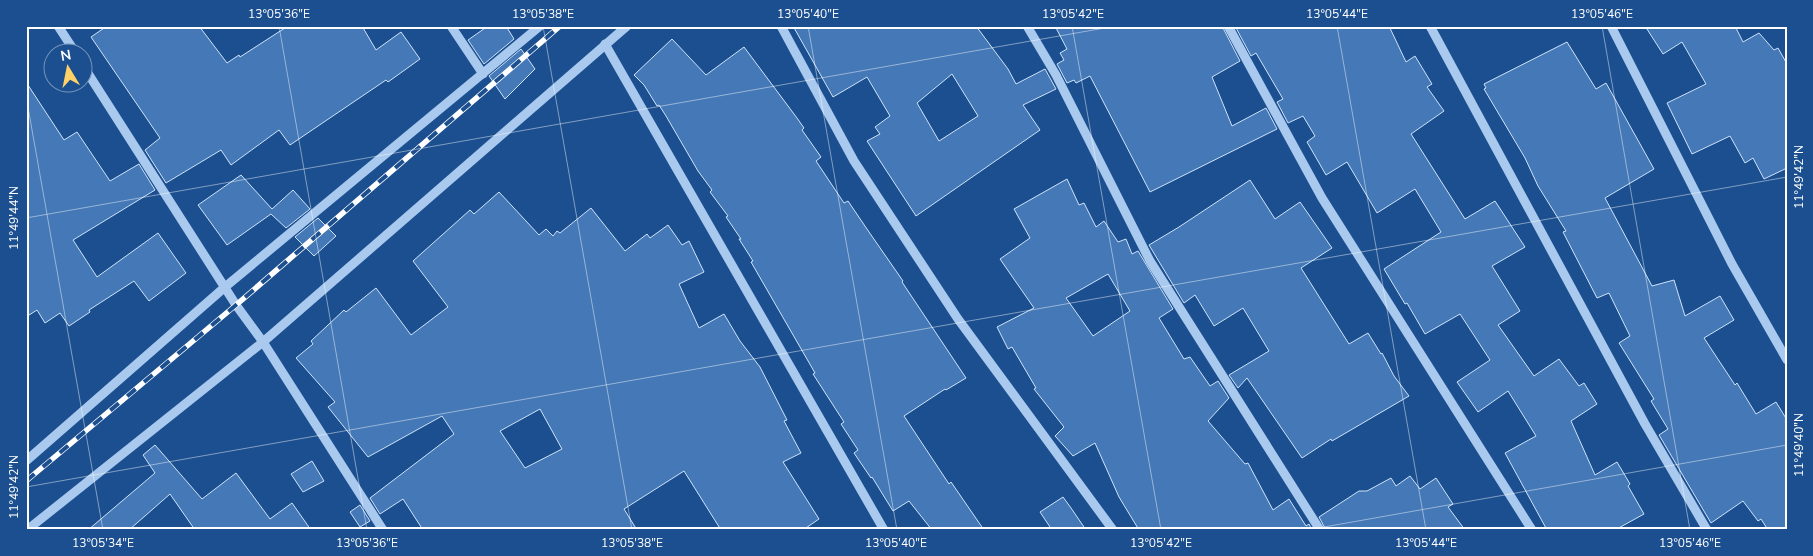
<svg xmlns="http://www.w3.org/2000/svg" width="1813" height="556" font-family="'Nunito Sans',sans-serif">
  <style>
    .building { fill: #4478b7; stroke: #cfe3fa; fill-rule: evenodd }
    .lines { fill: none; stroke-linecap: round; stroke-linejoin: round }
    .minor { stroke: #a9c9ee; stroke-width: 9 }
    .rail-casing { stroke: #fff; stroke-width: 5.5 }
    .rail { stroke: #1b4f8f; stroke-width: 4; stroke-dasharray: 11; stroke-linecap: butt }
    .ticks { fill: none; stroke: #fff; stroke-width: 1; stroke-opacity: 0.45 }
    .neatline { fill: none; stroke: #fff; stroke-width: 2 }
    .ticks-label { font-size: 12px; text-anchor: middle; fill: #fff }
  </style>
  <rect width="100%" height="100%" fill="#1b4f8f"/>
  <g class="building">
    <path d="M107 26H199L227 63 239 55 240 57 288 26H362L376 50 401 32 420 59 388 82 386 80 290 145 279 130 231 165 221 150 166 183 145 150 160 138 91 37Z"/>
    <path d="M488 26H506L514 39 484 64 468 40Z"/>
    <path d="M793 26H976L1008 69 1016 84 1045 69 1056 89 1023 105 1040 130 916 216 867 141 880 134 875 127 890 116 867 77 833 97ZM952 74 978 116 939 141 917 103Z"/>
    <path d="M1055 26H1222L1240 61 1212 77 1232 126 1266 108 1277 129 1150 192 1090 76 1076 83 1074 80 1067 83 1057 64 1064 60 1060 53 1067 49Z"/>
    <path d="M1235 26H1389L1406 62 1415 56 1432 84 1427 87 1444 111 1411 134 1465 219 1495 201 1525 247 1492 266 1520 311 1498 325 1534 376 1559 359 1579 386 1584 383 1597 404 1571 421 1595 475 1617 462 1630 484 1628 486 1644 514 1615 530H1547L1505 453 1536 436 1508 391 1478 412 1457 382 1490 360 1460 314 1425 334 1407 303 1405 304 1384 269 1441 232 1415 189 1377 213 1347 162 1326 175 1307 142 1315 136 1303 116 1288 123 1277 102 1283 99 1256 53 1251 56Z"/>
    <path d="M1645 26H1735L1743 42 1759 33 1774 50 1778 48 1787 64V168L1764 179 1753 158 1745 163 1730 136 1692 154 1667 103 1706 84 1682 42 1663 54Z"/>
    <path d="M672 39 706 75 744 47 797 118 804 128 802 130 821 157 816 161 844 203 848 201 869 232 903 281 902 282 966 378 946 390 945 389 904 416 949 484 951 482 984 530H932L909 501 893 511 872 477 871 478 854 453 858 450 841 424 844 422 813 374 815 373 751 262 753 261 739 239H741L726 217 728 216 710 192 712 190 698 171 666 116 659 105 657 106 644 85 634 75Z"/>
    <path d="M1567 42 1596 89 1606 83 1654 169 1605 198 1652 286 1674 280 1685 316 1720 296 1734 320 1704 338 1735 385 1737 383 1756 414 1776 402 1787 420V530H1768L1761 519 1758 521 1743 501 1711 523 1659 435 1668 429 1651 401 1654 399 1619 343 1630 336 1609 293 1597 298 1563 232 1566 231 1538 186 1525 158 1484 89 1486 88 1484 84Z"/>
    <path d="M521 49 535 69 505 99 489 76Z"/>
    <path d="M26 82 64 140 77 132 110 181 139 164 155 190 73 240 97 277 158 233 186 273 149 301 134 281 89 310 90 312 69 326 60 313 45 323 37 310 26 317Z"/>
    <path d="M241 175 272 209 293 190 310 209 286 228 271 214 227 245 198 205Z"/>
    <path d="M1067 179 1079 205 1084 203 1096 227 1104 221 1118 242 1126 239 1132 254 1138 251 1173 309 1159 318 1184 359 1190 357 1210 386 1218 381 1229 398 1208 421 1245 464 1248 463 1273 510 1289 499 1306 526 1309 524 1312 530H1139L1119 497 1095 443 1073 456 1055 436 1064 427 1034 389 1036 388 1012 347 1008 349 997 327 1034 308 1000 259 1030 238 1014 209ZM1108 274 1130 311 1093 336 1066 298Z"/>
    <path d="M1250 180 1275 219 1300 202 1332 248 1301 268 1349 344 1368 333 1381 354 1382 353 1394 376 1409 396 1332 441 1331 439 1302 458 1247 378 1238 388 1229 375 1269 351 1243 308 1214 326 1195 295 1184 303 1149 245 1179 227Z"/>
    <path d="M499 192 539 235 546 229 553 236 557 231 560 233 591 208 625 251 647 234 650 238 668 225 682 245 689 241 704 272 679 284 699 328 724 314 740 341 760 367 787 420 784 421 801 453 783 462 819 519 803 530H721L684 471 624 509 637 530H423L403 499 380 514 370 498 454 434 442 416 368 457 328 407 335 402 296 358 313 344 311 341 344 310 346 312 376 288 411 335 448 307 413 261 470 210 474 214ZM540 409 562 449 525 468 500 431Z"/>
    <path d="M318 218 336 236 314 256 295 237Z"/>
    <path d="M155 445 202 499 236 473 270 519 292 503 311 530H195L170 494 129 530H88L155 473 143 455Z"/>
    <path d="M312 461 324 481 303 492 291 474Z"/>
    <path d="M1410 476 1420 489 1436 478 1453 504 1448 507 1465 530H1326L1319 517 1359 491H1367L1391 478 1396 486Z"/>
    <path d="M1063 497 1071 508 1086 530H1052L1040 512Z"/>
    <path d="M360 505 370 521 360 527 350 512Z"/>
  </g>
  <g class="lines">
    <g class="minor">
      <path d="M58 26 75 52"/>
      <path d="M451 26 483 74"/>
      <path d="M781 26 854 161 958 319 1113 530"/>
      <path d="M1027 26 1056 75 1150 261 1320 530"/>
      <path d="M1228 26 1322 198 1532 530"/>
      <path d="M1430 26 1645 424 1707 530"/>
      <path d="M1611 26 1732 264 1787 360"/>
      <path d="M605 44 884 530"/>
      <path d="M82 64 236 305 263 342 383 530"/>
      <path d="M26 461 225 287 540 26"/>
      <path d="M27 530 263 342 627 26"/>
    </g>
    <defs>
      <path id="rail" d="M26 481 236 305 560 26"/>
    </defs>
    <use href="#rail" class="rail-casing"/>
    <use href="#rail" class="rail"/>
  </g>
  <path class="ticks" d="M279 26 367 530M543 26 632 530M808 26 897 530M1072 26 1161 530M1337 26 1426 530M1602 26 1690 530M26 96 103 530M26 218 1116 26M26 487 1787 177M1307 530 1787 445"/>
  <rect width="1813" height="556" fill="none" stroke="#1b4f8f" stroke-width="55"/>
  <g transform="translate(68 68) rotate(350)"><circle r="24" fill="#1b4f8f" stroke="#7695bc"/>
  <path d="M0-4L9 19L0 12L-9 19Z" fill="#ffd166"/>
  <text y="-8" font-size="14" font-weight="bold" text-anchor="middle" fill="#ffffff">N</text>
  </g>
  <rect x="28" y="28" width="1758" height="500" class="neatline"/>
  <g class="ticks-label">
    <text x="279" y="18">13°05'36"E</text>
    <text x="543" y="18">13°05'38"E</text>
    <text x="808" y="18">13°05'40"E</text>
    <text x="1073" y="18">13°05'42"E</text>
    <text x="1337" y="18">13°05'44"E</text>
    <text x="1602" y="18">13°05'46"E</text>
    <text transform="translate(1799 177) rotate(-90)" y="4">11°49'42"N</text>
    <text transform="translate(14 218) rotate(-90)" y="4">11°49'44"N</text>
    <text transform="translate(1799 445) rotate(-90)" y="4">11°49'40"N</text>
    <text transform="translate(14 487) rotate(-90)" y="4">11°49'42"N</text>
    <text x="103" y="547">13°05'34"E</text>
    <text x="367" y="547">13°05'36"E</text>
    <text x="632" y="547">13°05'38"E</text>
    <text x="896" y="547">13°05'40"E</text>
    <text x="1161" y="547">13°05'42"E</text>
    <text x="1426" y="547">13°05'44"E</text>
    <text x="1690" y="547">13°05'46"E</text>
  </g>
</svg>
